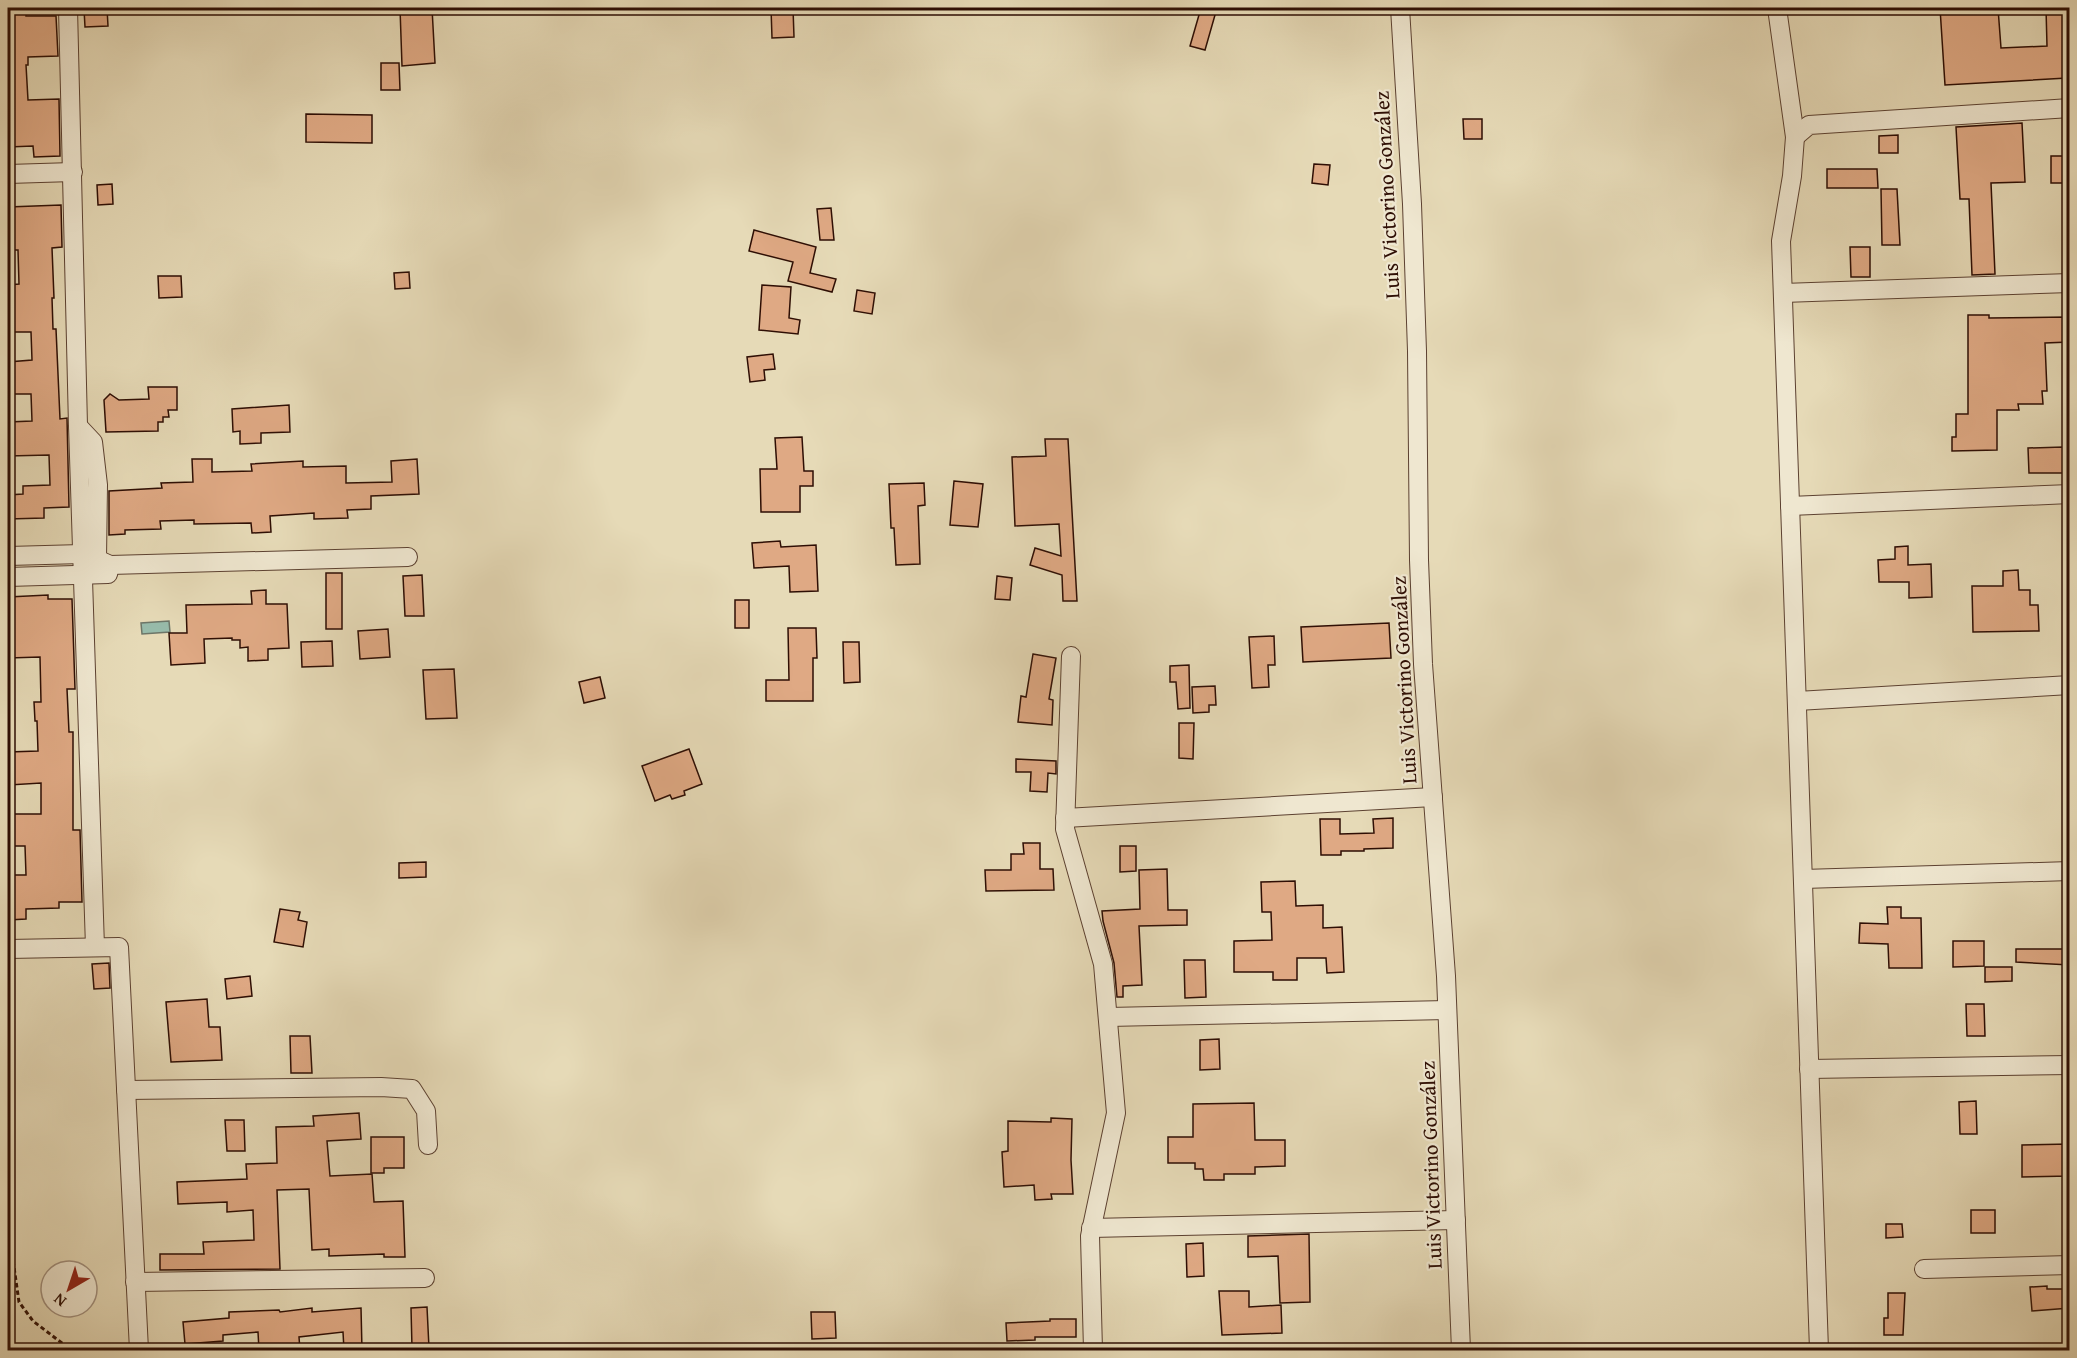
<svg xmlns="http://www.w3.org/2000/svg" width="2077" height="1358" font-family="'Gentium Book Plus',serif">
  <style>
    .water { fill: #97bbaa; stroke: #6d7668; stroke-width: 1.5 }
    .building { fill: #dfa984; stroke: #2e0e04; stroke-width: 1.5 }
    .lines { fill: none; stroke-linecap: round; stroke-linejoin: round }
    .street-casing { stroke: #5c4131; stroke-width: 20 }
    .path { stroke: #2e0e04; stroke-width: 3; stroke-dasharray: 4.5 3; stroke-linecap: butt }
    .street { stroke: #efe7d0; stroke-width: 18 }
    .labels { text-anchor: middle; stroke-width: 4.5; stroke-linejoin: round; paint-order: stroke }
    .street-label { font-size: 21px; fill: #2e0e04; stroke: #efe7d0 }
  </style>
  <rect width="100%" height="100%" fill="#e6dab7"/>
  <filter id="stains"><feTurbulence type="fractalNoise" baseFrequency=".00333" numOctaves="4"/><feColorMatrix values="0 0 0 0 .2 0 0 0 0 .09 0 0 0 0 .02 0 0 0 .5 -.17"/></filter>
  <radialGradient id="worn" r=".72"><stop offset=".6" stop-color="#630" stop-opacity="0"/><stop offset="1" stop-color="#630" stop-opacity=".3"/></radialGradient>
  <path class="water" d="M169 621 170 632 142 634 141 623Z"/>
  <g class="building">
    <path d="M107 8 108 26 85 27 84 9Z"/>
    <path d="M400 8H432L435 63 402 66Z"/>
    <path d="M771 8H793L794 37 772 38Z"/>
    <path d="M1201 8H1217L1205 50 1190 46Z"/>
    <path d="M1940 8H1998L2001 48 2047 46 2046 8H2064L2067 78 1945 85Z"/>
    <path d="M26 10V16H56L58 56 28 57V65H26L28 100 59 99 60 156 34 157 33 146 8 147V11Z"/>
    <path d="M381 63H399L400 90H381Z"/>
    <path d="M306 114 372 115V143L306 142Z"/>
    <path d="M1463 119H1482V139H1464Z"/>
    <path d="M2022 123 2025 182 1991 183 1995 274 1972 275 1969 199H1960L1956 127Z"/>
    <path d="M1898 135V153H1879V136Z"/>
    <rect x="2051" y="156" width="18" height="27"/>
    <path d="M1314 164 1330 165 1328 185 1312 183Z"/>
    <path d="M1827 169H1877L1878 188H1827Z"/>
    <path d="M112 184 113 204 98 205 97 185Z"/>
    <path d="M1881 189H1897L1900 245H1882Z"/>
    <path d="M61 205 62 247 52 248 54 298H52L53 329H56L60 419 67 418 69 507 44 508V518L8 519V495L23 494V486L50 485 49 455 8 456V422L32 421 31 394H8V362L32 360 31 332H8V285L19 284 18 250H8V207Z"/>
    <path d="M831 208 834 240H820L817 209Z"/>
    <path d="M754 230 816 247 810 273 836 279 832 292 788 281 793 262 749 251Z"/>
    <path d="M1850 247H1870V277H1851Z"/>
    <path d="M409 272 410 288 395 289 394 273Z"/>
    <path d="M158 276H181L182 297 159 298Z"/>
    <path d="M762 285 791 287 789 318 800 320 798 334 759 330Z"/>
    <path d="M857 290 875 293 872 314 854 311Z"/>
    <path d="M1968 315H1989V318L2068 317 2069 342 2045 343 2047 391H2042L2043 404H2018L2019 410H1997V450L1952 451V437H1956V414H1968Z"/>
    <path d="M773 354 775 369 764 370 765 380 750 382 747 357Z"/>
    <path d="M148 387H177V410H168L169 417H163V422H158V431L106 432 104 400 110 394 119 400 149 399Z"/>
    <path d="M289 405 290 432 261 433V443L240 444V431L233 432 232 409Z"/>
    <path d="M802 437 804 471H813V486H800V512H761L760 469H777L775 438Z"/>
    <path d="M1045 439H1068L1077 601H1063L1062 575 1030 565 1035 548 1061 556 1059 524 1015 526 1012 457 1046 456Z"/>
    <path d="M2063 447 2064 473H2029L2028 448Z"/>
    <path d="M192 459H212V472L252 471 251 464 303 461V467L346 466V483L392 482 391 461 417 459 419 494 371 496V509L347 510 348 518 314 519V513L270 516 271 532 252 533 251 523 194 524V520L160 521 161 529 125 530V534L109 535V491L162 488 161 483 193 482Z"/>
    <path d="M954 481 983 484 978 527 950 525Z"/>
    <path d="M924 483 925 505 918 506 920 564 896 565 894 528H891L889 484Z"/>
    <path d="M780 541 781 547 816 545 818 591 790 592 789 566 754 568 752 543Z"/>
    <path d="M1908 546V565L1931 564 1932 597 1909 598V582H1879L1878 560 1895 559V547Z"/>
    <path d="M2018 570 2019 590H2030V605H2038L2039 631 1973 632 1972 586H2003V571Z"/>
    <rect x="326" y="573" width="16" height="56"/>
    <path d="M422 575 424 616H405L403 576Z"/>
    <path d="M997 576 1012 578 1010 600 995 599Z"/>
    <path d="M266 590V604H287L289 648 268 649V660L248 661V647L240 648V640H232V638L204 639 205 663 171 665 169 633H187L186 605 252 604 251 591Z"/>
    <path d="M48 595V599H72L75 689H67L69 732H73V830H80L82 902H59V908L26 909V919L8 920V875H26L25 846H8V814H41V783L9 785 8 752 38 751 37 721H35L34 702H41L40 657 8 658V597Z"/>
    <rect x="735" y="600" width="14" height="28"/>
    <path d="M1389 623 1391 658 1303 662 1301 627Z"/>
    <path d="M788 628H816L817 658H813V701H766V680H789Z"/>
    <path d="M388 629 390 657 360 659 358 631Z"/>
    <path d="M1274 636 1275 665H1268L1269 687 1252 688 1249 637Z"/>
    <path d="M332 641 333 666 302 667 301 642Z"/>
    <path d="M843 642H859L860 682 844 683Z"/>
    <path d="M1033 654 1056 658 1049 699 1053 700 1052 725 1018 722 1021 696 1026 697Z"/>
    <path d="M1189 665 1190 708 1178 709 1176 682H1170V666Z"/>
    <path d="M454 669 457 718 426 719 423 670Z"/>
    <path d="M600 677 605 698 584 703 579 682Z"/>
    <path d="M1215 686 1216 705H1209V712L1193 713 1192 687Z"/>
    <path d="M1179 723H1194L1193 759 1179 758Z"/>
    <path d="M689 749 702 784 684 791 685 795 672 799 670 795 655 801 642 766Z"/>
    <path d="M1016 759 1056 761V774L1048 773 1047 792 1030 791 1031 772H1016Z"/>
    <path d="M1393 818V848L1364 849V851H1341V855H1321L1320 819H1340V834L1374 833 1373 819Z"/>
    <path d="M1023 843H1040V869H1053L1054 890 986 891 985 870H1011V854H1024Z"/>
    <path d="M1120 846H1136V871L1120 872Z"/>
    <path d="M426 862V877L399 878V863Z"/>
    <path d="M1167 869 1168 910H1187V925L1139 926 1142 985 1123 986V997H1117L1114 963 1103 921 1102 911 1140 909 1139 870Z"/>
    <path d="M1295 881 1296 906 1323 905V928L1342 927 1344 972 1327 973 1326 958H1297V980H1273V972H1234V941L1272 940 1271 912H1262L1261 882Z"/>
    <path d="M1887 907H1901V918H1921L1922 968H1889L1888 944 1859 943 1860 923 1888 924Z"/>
    <path d="M280 909 300 912 298 920 307 922 303 947 274 942Z"/>
    <path d="M1953 941H1984V966L1953 967Z"/>
    <path d="M2016 949H2070V965L2016 962Z"/>
    <path d="M1184 960H1205L1206 997 1185 998Z"/>
    <path d="M109 963 110 988 94 989 92 964Z"/>
    <path d="M1985 967H2012V981L1985 982Z"/>
    <path d="M250 976 252 996 227 999 225 979Z"/>
    <path d="M207 999 209 1027H220L222 1060 171 1062 166 1002Z"/>
    <path d="M1966 1004H1984L1985 1036H1967Z"/>
    <path d="M290 1036H310L312 1073H291Z"/>
    <path d="M1219 1039 1220 1069 1200 1070V1040Z"/>
    <path d="M1976 1101 1977 1134H1960L1959 1102Z"/>
    <path d="M1254 1103 1255 1140H1285V1166L1255 1167V1174H1224V1180H1204L1203 1169H1195V1163H1168V1137H1193V1104Z"/>
    <path d="M359 1113 361 1139 327 1141 330 1176 372 1174 374 1202 403 1201 405 1257H384V1254L329 1256V1249L312 1250 309 1189 277 1190 280 1269 160 1270V1254H204L203 1242 254 1240 253 1210 227 1212V1202L178 1204 177 1182 247 1179 246 1164 277 1163 276 1127 314 1126 313 1116Z"/>
    <path d="M1051 1118 1072 1119 1071 1160 1073 1194H1051L1052 1199 1035 1200 1034 1185 1004 1187 1002 1152 1008 1151V1121L1051 1122Z"/>
    <path d="M225 1120H244L245 1151H227Z"/>
    <path d="M371 1137H404V1168H384V1173H371Z"/>
    <path d="M2070 1144V1176L2022 1177V1145Z"/>
    <rect x="1971" y="1210" width="24" height="23"/>
    <path d="M1886 1224H1902L1903 1237 1886 1238Z"/>
    <path d="M1309 1234 1310 1302 1280 1303 1278 1256 1248 1257V1236Z"/>
    <path d="M1203 1243 1204 1276 1187 1277 1186 1244Z"/>
    <path d="M2047 1286V1289H2070V1308L2032 1311 2030 1287Z"/>
    <path d="M1219 1291H1249V1307L1281 1305 1282 1333 1222 1335Z"/>
    <path d="M1888 1293H1905L1903 1335H1884V1318H1888Z"/>
    <path d="M427 1307 429 1348H412L411 1308Z"/>
    <path d="M312 1308V1312L361 1308 362 1350H344L343 1332 299 1337 300 1350H259L258 1332 223 1335V1341L185 1344 183 1322 229 1318V1312L279 1310 280 1312Z"/>
    <path d="M811 1312H835L836 1338 812 1339Z"/>
    <path d="M1050 1319H1076V1337H1035V1340L1007 1341 1006 1323 1050 1321Z"/>
  </g>
  <g class="lines">
    <defs>
      <g id="street">
        <path d="M68 8 78 426 95 947"/>
        <path d="M1400 8 1412 204 1417 351 1419 560 1423 664 1446 976 1461 1350"/>
        <path d="M1777 8 1795 137 1792 176 1781 241 1819 1350"/>
        <path d="M1795 137 1809 125 2070 108"/>
        <path d="M8 174 73 172"/>
        <path d="M1783 293 2070 283"/>
        <path d="M1790 506 2070 494"/>
        <path d="M8 556 82 554 93 558"/>
        <path d="M110 565 408 557"/>
        <path d="M8 577 108 574 110 565 97 559 98 485 93 442 78 426"/>
        <path d="M1071 656 1065 829 1103 964 1116 1113 1090 1236 1093 1350"/>
        <path d="M1797 701 2070 685"/>
        <path d="M1065 818 1433 797"/>
        <path d="M1803 879 2070 871"/>
        <path d="M8 949 119 947 139 1350"/>
        <path d="M1108 1017 1447 1010"/>
        <path d="M1809 1069 2070 1065"/>
        <path d="M126 1090 381 1087 412 1089 426 1111 428 1145"/>
        <path d="M1091 1228 1456 1220"/>
        <path d="M1924 1269 2070 1265"/>
        <path d="M135 1282 425 1278"/>
      </g>
    </defs>
    <use href="#street" class="street-casing"/>
    <path class="path" d="M8 1239 11 1246 19 1302 33 1321 71 1350"/>
    <use href="#street" class="street"/>
  </g>
  <g class="labels">
    <g class="street-label">
      <text transform="translate(1387 195) rotate(-93)" y="7">Luis Victorino González</text>
      <text transform="translate(1404 680) rotate(-93)" y="7">Luis Victorino González</text>
      <text transform="translate(1431 1165) rotate(-92)" y="7">Luis Victorino González</text>
    </g>
  </g>
  <rect width="2077" height="1358" fill="none" stroke="#e6dab7" stroke-width="30"/>
  <rect x="9" y="9" width="2059" height="1340" fill="none" stroke="#2e0e04" stroke-width="3"/>
  <rect x="15" y="15" width="2047" height="1328" fill="none" stroke="#2e0e04" stroke-width="1.5"/>
  <g transform="translate(69 1289) rotate(219)"><circle r="28" fill="#efe7d0" stroke="#a2907e" stroke-width="1.5"/>
  <path d="M0-4.5L10 22L0 15L-10 22Z" fill="#8f2418"/>
  <text y="-9" font-size="16" font-weight="bold" text-anchor="middle" fill="#2e0e04">N</text>
  </g>
  <rect width="100%" height="100%" filter="url(#stains)"/>
  <rect width="100%" height="100%" fill="url(#worn)"/>
</svg>
